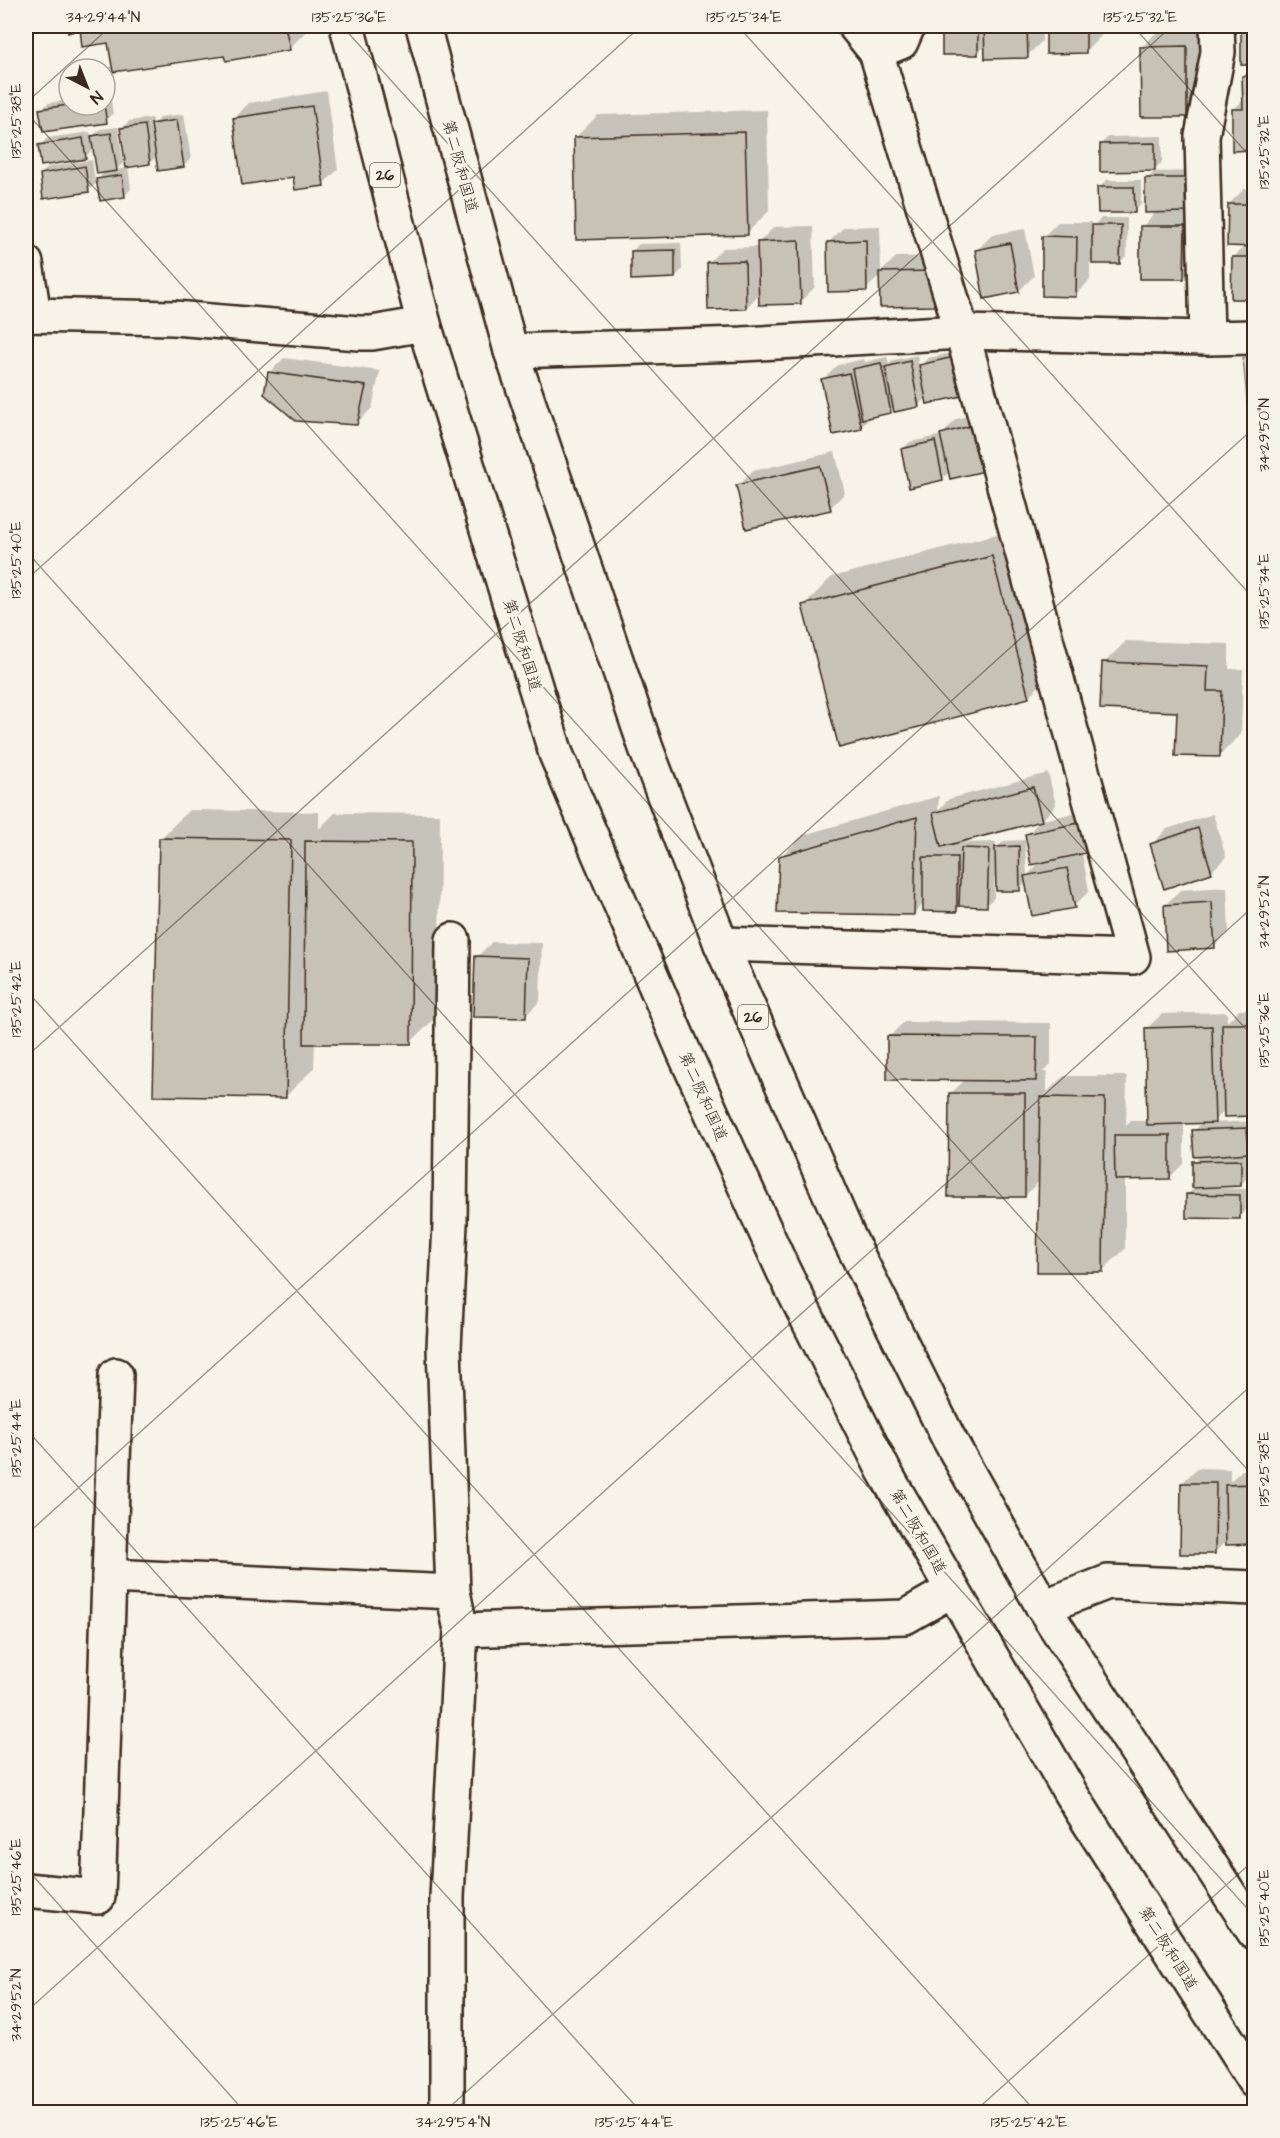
<svg xmlns="http://www.w3.org/2000/svg" width="1280" height="2138" font-family="'Architects Daughter','Klee One',sans-serif">
  <style>
    .green { fill: #dbd6cb; stroke: #8b8074; stroke-width: 1.5 }
    .shadow { fill: #0003; fill-rule: evenodd }
    .building { fill: #c8c1b6; stroke: #3b2a1e; stroke-width: 1.5 }
    .lines { fill: none; stroke-linecap: round; stroke-linejoin: round }
    .street-casing { stroke: #3b2a1e; stroke-width: 38 }
    .highway-casing { stroke: #3b2a1e; stroke-width: 38 }
    .street { stroke: #f7f3e8; stroke-width: 33 }
    .highway { stroke: #f7f3e8; stroke-width: 33 }
    .ticks { fill: none; stroke: #3b2a1e; stroke-width: 1.5; stroke-opacity: 0.45 }
    .labels { text-anchor: middle; stroke-width: 5; stroke-linejoin: round; paint-order: stroke }
    .shield { fill: #f7f3e8; stroke: #73665b; stroke-width: 1.5 }
    .shield-label { font-size: 15px; font-weight: bold; fill: #3b2a1e }
    .street-label { font-size: 16px; fill: #3b2a1e; stroke: #f7f3e8 }
    .neatline { fill: none; stroke: #3b2a1e; stroke-width: 2 }
    .ticks-label { font-size: 15px; text-anchor: middle; fill: #3b2a1e }
  </style>
  <rect width="100%" height="100%" fill="#f7f3e8"/>
  <filter id="ink" filterUnits="userSpaceOnUse"><feTurbulence type="fractalNoise" baseFrequency=".0167" numOctaves="2"/><feDisplacementMap in="SourceGraphic" scale="12" xChannelSelector="R" yChannelSelector="G"/><feConvolveMatrix kernelMatrix="1 2 1 2 8 2 1 2 1" color-interpolation-filters="sRGB"/></filter>
  <g filter="url(#ink)">
    <path class="green" d="M1254 357V471L1243 358Z"/>
    <g class="shadow">
      <path d="M68 26H311L289 49 225 54 109 41 81 27 69 31Z"/>
      <path d="M944 26H1042V41L1027 56 986 45 978 53 944 54Z"/>
      <path d="M1047 26H1100L1101 36 1086 51 1048 52Z"/>
      <path d="M1249 26H1254V63H1242L1243 31Z"/>
      <path d="M1201 31 1202 101 1187 116 1142 47 1157 32Z"/>
      <path d="M1254 65V149H1234L1233 110 1244 99 1243 76Z"/>
      <path d="M327 91 338 170 323 184 294 175 234 118 249 103Z"/>
      <path d="M105 94H110L113 114 106 121 41 110 48 103 69 100V105H105Z"/>
      <path d="M767 110 769 211 747 233 576 137 598 115Z"/>
      <path d="M184 114 191 159 183 166 157 155 150 163 128 166 131 189 124 196 98 181 88 191 41 174 48 167 92 160 95 182 106 171 94 148 85 157 40 146 47 138 90 132 91 138 100 129 118 127 123 160 126 159 122 128 129 121 152 118 153 125 160 117ZM126 160 128 168 116 170Z"/>
      <path d="M1162 136V162L1155 169 1101 144 1108 137Z"/>
      <path d="M1192 171 1193 203 1185 212H1199V262L1184 277 1142 227 1157 211 1147 179 1154 172Z"/>
      <path d="M1106 180H1141V204L1134 211 1099 188Z"/>
      <path d="M1244 189H1254V298L1232 297 1233 258 1246 245 1229 204Z"/>
      <path d="M1101 218H1127V255L1120 262H1090V280L1075 295 1043 237 1058 222H1091V228Z"/>
      <path d="M813 226 815 287 800 302 760 293 746 308 708 263 723 248 759 247V242L774 227Z"/>
      <path d="M880 226 881 272 896 257 947 256 948 289 933 304 881 275 866 289 829 242 844 227Z"/>
      <path d="M1025 229 1034 276 1019 291 977 250 992 235Z"/>
      <path d="M681 243 682 270 675 277 632 251 639 244Z"/>
      <path d="M961 351 969 387 961 394 927 396 919 405 896 410 895 407 890 412 873 415 861 427 823 380 838 365 864 359 865 362 887 357 889 364 894 360 917 355 919 367 928 358Z"/>
      <path d="M284 358 380 371 372 408 357 423 269 373Z"/>
      <path d="M993 410 950 471 942 479 903 449 910 442 942 435 956 419Z"/>
      <path d="M835 452 845 493 830 508 738 486 753 471Z"/>
      <path d="M1020 528 1056 669 1028 697 803 606 832 577Z"/>
      <path d="M1126 641 1229 644V669H1243L1241 734 1219 756 1178 711 1104 663Z"/>
      <path d="M1048 773 1056 805 1042 820 1094 809 1100 837 1085 852 1082 853 1089 891 1074 906 1026 882 1020 889 994 878V898L986 905H962L956 910 924 903 914 914 780 857 803 835 939 796 938 810 949 799ZM1041 820 1026 835 1041 861 1027 876 1025 840 1004 841 995 849 996 842 958 843Z"/>
      <path d="M189 810 319 812V829L335 813 440 814 439 1014 410 1043 315 1042 314 1068 286 1096 160 839Z"/>
      <path d="M1213 814 1226 857 1211 872 1152 844 1167 829Z"/>
      <path d="M1227 887 1229 932 1214 947 1165 905 1180 890Z"/>
      <path d="M492 942 542 943 540 1001 525 1016 477 957Z"/>
      <path d="M1254 1009V1114L1225 1115V1110L1212 1123 1254 1121V1145L1247 1152 1248 1177 1241 1184 1217 1185V1188L1247 1189 1246 1210 1239 1217 1188 1194 1196 1186 1194 1162 1201 1155 1194 1131 1203 1122H1184V1163L1169 1178H1125V1249L1102 1271 1040 1180 1025 1196 950 1094 966 1079 889 1037 904 1022 1051 1023V1064L1043 1072H1047V1092L1064 1076H1127L1126 1126 1131 1121H1149L1146 1029 1162 1014 1227 1012V1022L1239 1010Z"/>
      <path d="M1197 1468 1230 1469V1482L1242 1470H1254V1543H1227V1540L1214 1553 1182 1483Z"/>
    </g>
    <g class="building">
      <path d="M66 26H285L290 50 226 61 224 56 113 72 108 43 82 47 80 29 68 33Z"/>
      <rect x="942" y="26" width="36" height="29"/>
      <path d="M984 26H1027L1028 58 985 59Z"/>
      <path d="M1046 26H1086V53L1046 54Z"/>
      <rect x="1241" y="31" width="13" height="34"/>
      <path d="M1187 46V117H1141L1140 47Z"/>
      <path d="M1242 76H1254V150L1232 151V109H1243Z"/>
      <path d="M69 105H104L107 123 43 132 39 109Z"/>
      <path d="M312 106 324 186 295 190 293 177 242 185 233 118Z"/>
      <path d="M177 120 184 167 158 171 151 124Z"/>
      <path d="M145 125 150 164 126 168 120 128Z"/>
      <path d="M745 132 748 235 576 240 574 137Z"/>
      <path d="M111 133 117 171 97 174 91 136Z"/>
      <path d="M83 138 86 159 41 166 38 145Z"/>
      <path d="M1155 143V171L1100 172V144Z"/>
      <path d="M85 166 89 192 43 199 40 174Z"/>
      <path d="M122 175 125 197 100 201 96 179Z"/>
      <path d="M1145 178H1185L1186 212 1145 213Z"/>
      <path d="M1097 187H1134L1135 213H1098Z"/>
      <path d="M1228 204H1254V247L1227 246Z"/>
      <path d="M1092 225H1121L1120 264H1092Z"/>
      <path d="M1140 226H1185L1184 279H1140Z"/>
      <path d="M1042 236 1077 237 1076 297 1042 296Z"/>
      <path d="M799 240 801 304 759 305 757 242Z"/>
      <path d="M866 240 867 291 828 292 827 242Z"/>
      <path d="M1010 243 1019 292 984 299 975 250Z"/>
      <path d="M675 250V278L631 280V251Z"/>
      <path d="M1232 257H1254V299H1231Z"/>
      <path d="M745 261 746 309 708 310 707 262Z"/>
      <path d="M933 271 934 306 880 307 879 272Z"/>
      <path d="M954 357 962 396 927 404 919 365Z"/>
      <path d="M910 361 919 407 894 412 885 367Z"/>
      <path d="M881 363 891 413 862 419 852 369Z"/>
      <path d="M268 372 366 386 357 425 296 421 264 394Z"/>
      <path d="M849 373 862 429 833 435 821 379Z"/>
      <path d="M978 424 989 470 950 479 940 434Z"/>
      <path d="M935 441 943 480 909 488 901 449Z"/>
      <path d="M820 466 831 510 746 529 736 485Z"/>
      <path d="M992 556 1029 698 839 748 802 605Z"/>
      <path d="M1102 662 1208 666 1207 691H1222L1220 757 1175 756 1177 712 1100 709Z"/>
      <path d="M1033 787 1042 821 941 847 933 813Z"/>
      <path d="M917 817 914 915 777 913 779 856Z"/>
      <path d="M1079 823 1086 853 1031 865 1025 834Z"/>
      <path d="M1198 828 1212 873 1164 889 1150 844Z"/>
      <path d="M159 838 291 840 286 1098 153 1096Z"/>
      <path d="M305 841 412 842 411 1044H304Z"/>
      <path d="M1019 846 1020 891H996L995 847Z"/>
      <path d="M961 848 989 849 987 907 959 906Z"/>
      <path d="M923 857H957V912L923 911Z"/>
      <path d="M1067 868 1075 908 1032 916 1024 876Z"/>
      <path d="M1212 902 1215 948 1166 951 1164 905Z"/>
      <path d="M475 956 528 958 526 1018 473 1017Z"/>
      <path d="M1222 1024H1254V1116L1224 1117Z"/>
      <path d="M1212 1026 1215 1123 1147 1125 1145 1028Z"/>
      <path d="M887 1036 1037 1037 1036 1081 887 1080Z"/>
      <path d="M949 1093H1025V1197H948Z"/>
      <path d="M1040 1097 1105 1098 1103 1272H1037Z"/>
      <path d="M1247 1128 1249 1153 1194 1157 1192 1130Z"/>
      <path d="M1114 1135H1170V1179L1115 1180Z"/>
      <path d="M1241 1160V1186L1192 1188V1161Z"/>
      <path d="M1186 1194 1240 1195V1219L1186 1218Z"/>
      <path d="M1181 1483H1216L1215 1554H1180Z"/>
      <path d="M1254 1484V1544L1226 1545 1225 1485Z"/>
    </g>
    <g class="lines">
      <defs>
        <g id="street">
          <path d="M876 52 901 42 908 26"/>
          <path d="M26 263 34 315"/>
          <path d="M26 315 174 318 359 333H372L424 324"/>
          <path d="M1207 338 1202 136 1218 52 1217 26"/>
          <path d="M511 351 742 344 962 332 1207 338 1254 337"/>
          <path d="M721 944 1133 957 962 332 876 52 855 26"/>
          <path d="M109 1576 453 1592"/>
          <path d="M1043 1607 1108 1582 1254 1588"/>
          <path d="M461 1630 905 1617 952 1590"/>
          <path d="M26 1890 98 1897 116 1375"/>
          <path d="M447 2112V1897L461 1630 453 1592 444 1348 450 1224 453 940"/>
        </g>
        <g id="highway">
          <path d="M347 26 424 324 556 754 684 1052 783 1270 884 1471 1071 1794 1254 2081"/>
          <path d="M423 26 511 351 647 751 721 944 849 1238 948 1437 1043 1607 1254 1932"/>
        </g>
      </defs>
      <use href="#street" class="street-casing"/>
      <use href="#highway" class="highway-casing"/>
      <use href="#street" class="street"/>
      <use href="#highway" class="highway"/>
    </g>
  </g>
  <path class="ticks" d="M342 26 1254 1038M738 26 1254 599M1133 26 1254 161M26 103 111 26M26 112 1254 1477M26 551 1254 1916M26 580 641 26M26 990 1036 2112M26 1057 1172 26M26 1429 641 2112M26 1535 1254 428M26 1868 245 2112M26 2012 1254 906M444 2112 1254 1383M974 2112 1254 1860"/>
  <g class="labels">
    <g class="shield">
      <rect x="370" y="163" width="30" height="24" rx="4.5"/>
      <rect x="738" y="1005" width="30" height="24" rx="4.5"/>
    </g>
    <g class="shield-label">
      <text x="385" y="180">26</text>
      <text x="753" y="1022">26</text>
    </g>
    <g class="street-label">
      <text transform="translate(461 166) rotate(75)" y="6">第二阪和国道</text>
      <text transform="translate(523 645) rotate(73)" y="6">第二阪和国道</text>
      <text transform="translate(704 1096) rotate(66)" y="6">第二阪和国道</text>
      <text transform="translate(919 1531) rotate(60)" y="6">第二阪和国道</text>
      <text transform="translate(1169 1948) rotate(58)" y="6">第二阪和国道</text>
    </g>
  </g>
  <rect width="1280" height="2138" fill="none" stroke="#f7f3e8" stroke-width="66"/>
  <g transform="translate(87 87) rotate(138)"><circle r="28" fill="#f7f3e8" stroke="#aca397" stroke-width="1.5"/>
  <path d="M0-4.5L10 22L0 15L-10 22Z" fill="#3b2a1e"/>
  <text y="-9" font-size="16" font-weight="bold" text-anchor="middle" fill="#3b2a1e">N</text>
  </g>
  <rect x="33" y="33" width="1214" height="2072" class="neatline"/>
  <g class="ticks-label">
    <text x="103" y="22">34°29'44"N</text>
    <text x="349" y="22">135°25'36"E</text>
    <text x="744" y="22">135°25'34"E</text>
    <text x="1140" y="22">135°25'32"E</text>
    <text transform="translate(16 121) rotate(-90)" y="5">135°25'38"E</text>
    <text transform="translate(1264 152) rotate(-90)" y="5">135°25'32"E</text>
    <text transform="translate(1264 435) rotate(-90)" y="5">34°29'50"N</text>
    <text transform="translate(16 560) rotate(-90)" y="5">135°25'40"E</text>
    <text transform="translate(1264 591) rotate(-90)" y="5">135°25'34"E</text>
    <text transform="translate(1264 912) rotate(-90)" y="5">34°29'52"N</text>
    <text transform="translate(16 999) rotate(-90)" y="5">135°25'42"E</text>
    <text transform="translate(1264 1030) rotate(-90)" y="5">135°25'36"E</text>
    <text transform="translate(16 1438) rotate(-90)" y="5">135°25'44"E</text>
    <text transform="translate(1264 1469) rotate(-90)" y="5">135°25'38"E</text>
    <text transform="translate(16 1877) rotate(-90)" y="5">135°25'46"E</text>
    <text transform="translate(1264 1908) rotate(-90)" y="5">135°25'40"E</text>
    <text transform="translate(16 2005) rotate(-90)" y="5">34°29'52"N</text>
    <text x="239" y="2127">135°25'46"E</text>
    <text x="453" y="2127">34°29'54"N</text>
    <text x="634" y="2127">135°25'44"E</text>
    <text x="1029" y="2127">135°25'42"E</text>
  </g>
</svg>
